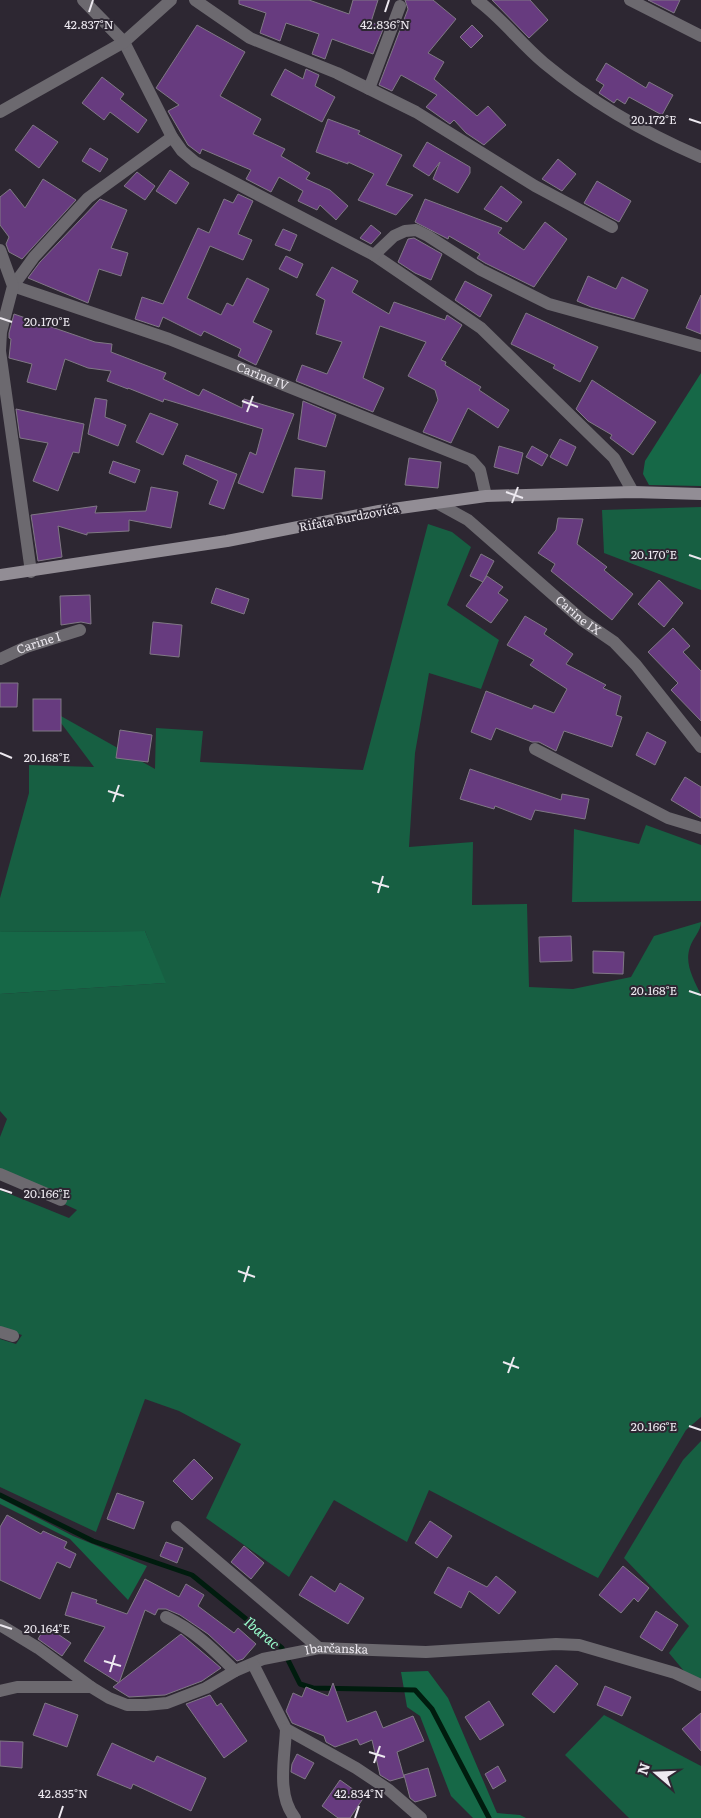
<svg xmlns="http://www.w3.org/2000/svg" width="701" height="1818" font-family="Literata,serif">
  <style>
    .green { fill: #175f42 }
    .forest { fill: #166847 }
    .lines { fill: none; stroke-linecap: round; stroke-linejoin: round }
    .stream { stroke: #001c0e; stroke-width: 5 }
    .building { fill: #673b7f; stroke: #807885 }
    .street { stroke: #6c696f; stroke-width: 12 }
    .secondary { stroke: #928d95; stroke-width: 12 }
    .ticks { fill: none; stroke: #ede9f0; stroke-width: 2 }
    .labels { text-anchor: middle; stroke-width: 4; stroke-linejoin: round; paint-order: stroke }
    .street-label { font-size: 12px; fill: #ede9f0; stroke: #2d2732 }
    .water-label { font-size: 14px; font-style: italic; fill: #98fccb; stroke: #2d2732 }
    .ticks-label { font-size: 12px; text-anchor: middle; fill: #ede9f0; stroke: #2d2732; stroke-width: 4; stroke-linejoin: round; paint-order: stroke }
  </style>
  <rect width="100%" height="100%" fill="#2d2732"/>
  <g class="green">
    <path d="M701 507V590L604 553 602 510Z"/>
    <path d="M428 524 452 532 471 547 447 605 499 640 481 689 429 673 415 753 409 847 473 842 472 905 527 904 529 987 573 989 631 977 654 936 701 922C701 931 693 938 690 947 684 964 694 980 701 995V1417L686 1430 598 1578 429 1490 407 1542 334 1500 289 1577 206 1518 241 1444 179 1411 145 1399 96 1532 0 1487V1339L16 1344 22 1335 0 1328V1190L69 1218 77 1210 0 1174V1137L7 1119 0 1111V994L165 983 145 931 0 932V898L29 793V765L94 767 52 711 155 769 156 728 203 731 200 762 363 770Z"/>
    <path d="M646 825 701 845V901L572 902 574 829 639 844Z"/>
    <path d="M701 1441V1682L689 1677 669 1653 689 1626 624 1558 683 1460Z"/>
    <path d="M604 1715 701 1766V1818H629L565 1755Z"/>
  </g>
  <g class="forest">
    <path d="M701 373V486L649 485 643 474 645 461Z"/>
    <path d="M145 931 166 983 0 994V932Z"/>
    <path d="M0 1498 73 1536 147 1566 128 1600 70 1539 0 1504Z"/>
    <path d="M428 1671 448 1698 497 1813 520 1815 526 1818H473L451 1796 420 1716 407 1707 401 1672Z"/>
  </g>
  <g class="lines">
    <path class="stream" d="M0 1495 93 1541 192 1575 282 1648 300 1684 313 1688 415 1690 432 1709 489 1818"/>
  </g>
  <g class="building">
    <path d="M239 0H309L349 14 353 0H378L371 22 384 27 373 54 332 39 325 59 312 54 319 34 286 23 280 41 260 33 266 13 239 4Z"/>
    <path d="M405 0H433L456 19 428 53 444 62 434 79 477 116 488 106 506 125 484 145 466 133 454 120 450 124 426 107 437 95 401 75 392 91 379 85 408 9Z"/>
    <path d="M492 0H530L548 20 529 38Z"/>
    <path d="M648 0H680L674 13Z"/>
    <path d="M197 25 245 52 220 96 261 119 253 134 285 149 281 156 310 173 306 179 330 190 348 206 336 220 320 205 317 210 298 201 303 191 279 177 271 192 246 179 251 170 202 149 200 154 188 145 168 111 179 105 156 88Z"/>
    <path d="M472 25 483 36 471 48 460 37Z"/>
    <path d="M606 63 646 88 649 82 673 95 662 115 629 97 625 104 617 99 614 103 599 93 604 85 596 80Z"/>
    <path d="M285 69 303 79 306 69 319 75 315 86 335 97 322 122 271 95Z"/>
    <path d="M102 77 124 94 120 99 147 120 138 133 110 112 104 120 82 103Z"/>
    <path d="M328 119 360 131 358 134 402 155 386 185 413 195 396 215 358 200 374 174 348 162V164L316 152Z"/>
    <path d="M33 125 58 142 39 168 15 150Z"/>
    <path d="M427 142 470 167V173L458 193 433 179 440 162 429 176 413 166Z"/>
    <path d="M90 148 108 159 100 172 82 161Z"/>
    <path d="M558 159 576 174 562 191 542 179Z"/>
    <path d="M170 170 189 183 176 204 156 191Z"/>
    <path d="M137 172 155 186 145 200 124 186Z"/>
    <path d="M43 179 76 200 22 259 9 252 6 244 9 237 0 225V197L10 189 25 208Z"/>
    <path d="M597 181 631 201 619 222 584 203Z"/>
    <path d="M501 186 522 202 507 222 484 209Z"/>
    <path d="M238 194 253 201 238 234 252 240 243 260 210 246 187 298 221 315 227 303 233 306 247 278 269 289 253 322 272 331 256 365 238 356 241 349 204 331 201 336 163 317 159 327 135 319 142 297 163 304 198 228 209 233 224 199 233 203Z"/>
    <path d="M100 199 127 210 111 248 128 253 121 276 99 269 88 303 28 278 40 262Z"/>
    <path d="M425 199 502 228 498 233 524 250 545 222 567 239 534 287 485 263 477 258 480 254 449 236 448 239 415 222Z"/>
    <path d="M371 225 381 233 371 244 360 238Z"/>
    <path d="M283 229 297 235 290 251 275 245Z"/>
    <path d="M414 238 442 254 431 280 415 273 398 262 408 239Z"/>
    <path d="M286 256 303 264 297 278 279 269Z"/>
    <path d="M332 267 358 281 352 292 389 314 394 302 445 320 447 315 462 325 441 360 446 362 445 365 481 387 479 390 509 410 498 428 468 408 451 443 423 432 438 400 435 390 408 376 426 342 380 326 363 378 384 388 373 412 296 381 302 365 327 374 342 342 316 334 325 300 316 295Z"/>
    <path d="M588 276 616 289 622 277 648 290 634 319 591 307 577 301Z"/>
    <path d="M465 281 492 295 480 317 455 300Z"/>
    <path d="M701 295V334L686 328Z"/>
    <path d="M526 313 598 347 580 382 553 368 555 365 511 344Z"/>
    <path d="M14 314 95 342 112 344 111 352 166 373 163 379 199 396 203 389 242 408 244 399 294 414 263 493 238 483 250 452 256 455 263 429 164 399 163 402 128 388V389L107 381 111 371 88 368 65 359 56 390 27 382 32 364 9 358 11 339 9 338V333Z"/>
    <path d="M592 380 656 422 633 455 610 438 612 435 588 421 576 409Z"/>
    <path d="M95 398 107 400 105 417 126 425 118 446 88 434Z"/>
    <path d="M303 401 336 415 326 447 298 439Z"/>
    <path d="M16 409 84 424 79 453 73 452 58 491 33 481 48 443 20 438Z"/>
    <path d="M150 413 178 424 163 455 136 442Z"/>
    <path d="M560 439 576 447 567 466 550 457Z"/>
    <path d="M499 446 523 453 518 474 494 467Z"/>
    <path d="M532 446 548 455 542 466 526 457Z"/>
    <path d="M186 455 237 474 224 509 209 504 218 481 183 464Z"/>
    <path d="M409 458 441 462 438 488 405 485Z"/>
    <path d="M113 461 140 470 135 483 109 473Z"/>
    <path d="M295 468 325 471 322 499 292 496Z"/>
    <path d="M151 487 178 492 171 528 129 520V531L87 533V535L58 526 62 557 38 561 31 515 97 506 95 513 146 511Z"/>
    <path d="M558 518 583 519 577 544 607 567 604 570 633 594 612 620 551 571 555 564 538 553 556 530Z"/>
    <path d="M481 554 494 561 483 582 470 576Z"/>
    <path d="M487 576 503 587 498 593 508 600 491 623 466 606Z"/>
    <path d="M659 580 683 603 664 627 638 604Z"/>
    <path d="M216 588 249 599 244 614 211 603Z"/>
    <path d="M90 595 91 624 81 622 61 625 60 596Z"/>
    <path d="M525 616 547 629 544 634 573 654 566 664 606 685 603 688 621 696 616 715 622 717 612 747 564 731 556 751 539 742H532L496 728 491 740 471 732 486 691 532 709 534 705 554 713 567 689 530 665 534 660 507 645Z"/>
    <path d="M153 622 182 625 179 657 150 654Z"/>
    <path d="M673 628 690 646 683 652 701 671V721L671 690 678 683 648 652Z"/>
    <path d="M0 683H18L17 707H0Z"/>
    <rect x="33" y="699" width="28" height="32"/>
    <path d="M120 730 152 735 148 762 116 758Z"/>
    <path d="M647 732 666 742 655 765 636 755Z"/>
    <path d="M470 769 561 800 562 794 589 799 585 819 535 810 531 820 495 806 494 809 460 799Z"/>
    <path d="M685 777 701 787V818L671 800Z"/>
    <path d="M571 936 572 961 540 962 539 937Z"/>
    <path d="M593 951 624 952 623 974 593 973Z"/>
    <path d="M194 1459 213 1478 192 1500 173 1481Z"/>
    <path d="M117 1493 144 1502 134 1529 107 1519Z"/>
    <path d="M7 1515 41 1534 43 1531 67 1542 64 1548 76 1554 70 1568 57 1562 40 1599 0 1580V1527Z"/>
    <path d="M430 1521 452 1536 437 1558 415 1543Z"/>
    <path d="M166 1542 183 1548 177 1563 160 1556Z"/>
    <path d="M244 1546 264 1563 251 1579 231 1562Z"/>
    <path d="M623 1566 649 1588 638 1602 634 1598 621 1613 599 1595Z"/>
    <path d="M448 1567 487 1587 496 1576 516 1592 499 1614 469 1591 461 1608 434 1593Z"/>
    <path d="M311 1576 335 1592 340 1583 364 1598 348 1624 299 1595Z"/>
    <path d="M145 1579 179 1597 186 1584 204 1595 198 1606 234 1633 238 1628 256 1644 243 1659 237 1661 208 1634 180 1615 166 1609H158L155 1615 145 1610 119 1683 84 1661 105 1627 65 1615 72 1592 97 1600 96 1603 127 1614Z"/>
    <path d="M656 1611 678 1625 662 1651 640 1637Z"/>
    <path d="M46 1626 71 1643 62 1656 38 1639Z"/>
    <path d="M181 1634 221 1668 202 1681 165 1695 129 1697 113 1687Z"/>
    <path d="M556 1665 578 1684 554 1713 532 1694Z"/>
    <path d="M333 1683 347 1722 376 1711 383 1728 413 1716 424 1741 397 1752 404 1777 390 1781 380 1775 372 1740 360 1745 357 1739 335 1747 326 1742 324 1736 292 1723 286 1711 293 1693 302 1697 306 1687 328 1696Z"/>
    <path d="M605 1686 631 1697 622 1716 597 1705Z"/>
    <path d="M210 1695 217 1706 221 1703 247 1741 224 1758 186 1704Z"/>
    <path d="M489 1701 504 1725 480 1740 465 1717Z"/>
    <path d="M45 1703 78 1715 67 1747 33 1735Z"/>
    <path d="M701 1713V1751L682 1729Z"/>
    <path d="M0 1741 23 1742 22 1768 0 1766Z"/>
    <path d="M112 1743 154 1762 157 1756 206 1778 191 1811 133 1784 131 1789 97 1775Z"/>
    <path d="M297 1754 314 1763 305 1779 291 1772 292 1764Z"/>
    <path d="M498 1766 506 1781 493 1789 485 1774Z"/>
    <path d="M428 1768 436 1796 415 1802 410 1798 404 1775Z"/>
    <path d="M340 1780 364 1797 350 1818H338L322 1806Z"/>
  </g>
  <g class="lines">
    <g class="street">
      <path d="M83 0 124 42 172 137 182 151 195 162 374 255 481 328 614 458 633 492"/>
      <path d="M195 0 250 38 337 73 416 112 535 186 612 227"/>
      <path d="M477 0C502 18 520 43 544 63 591 102 645 133 701 157"/>
      <path d="M630 0 701 36"/>
      <path d="M369 89 400 6"/>
      <path d="M0 112 124 42 171 0"/>
      <path id="s1" d="M172 137 88 198 34 257 13 286 169 339 471 460 480 470 486 496"/>
      <path d="M0 250 13 286 1 332 0 351 31 572"/>
      <path d="M374 255 394 236 405 231 416 230 428 236 481 270 549 304 701 346"/>
      <path id="s2" d="M437 503 468 520 582 620 614 642 636 665 701 747"/>
      <path id="s3" d="M0 659 26 647 80 630"/>
      <path d="M535 749 668 818 701 828"/>
      <path d="M0 1174 61 1200"/>
      <path d="M0 1332 13 1336"/>
      <path d="M177 1527 319 1648"/>
      <path d="M166 1617C194 1630 213 1649 235 1671"/>
      <path id="s4" d="M0 1625 38 1648 91 1687 109 1698 127 1705H146L167 1703 206 1688 235 1671 263 1659 319 1648 426 1652 556 1644 579 1645 675 1673 701 1685"/>
      <path d="M253 1664 286 1729 356 1768 389 1790 421 1818"/>
      <path d="M0 1691 17 1687H91"/>
      <path d="M286 1729C285 1757 276 1795 295 1818"/>
    </g>
    <path class="secondary" d="M0 575 227 541 379 511 486 496 633 492 701 494"/>
  </g>
  <path class="ticks" d="M89 12 93 0M385 12 389 0M689 119 701 123M0 318 12 322M242 401 258 407M247 412 253 396M506 492 523 498M512 503 518 487M689 555 701 559M0 753 12 758M108 791 124 796M113 802 119 785M372 882 389 887M378 893 383 876M689 991 701 995M0 1189 12 1193M238 1271 255 1277M244 1282 249 1266M503 1362 519 1368M508 1373 514 1357M689 1426 701 1430M0 1625 12 1629M104 1661 121 1666M110 1672 115 1655M369 1752 385 1757M374 1763 380 1746M59 1818 63 1806M355 1818 359 1806"/>
  <g class="labels">
    <g class="street-label">
      <text dy="4" stroke="none"><textPath href="#s1" startOffset="485">Carine IV</textPath></text>
      <text transform="translate(349 518) rotate(-11)" y="4">Rifata Burdzovića</text>
      <text dy="4" stroke="none"><textPath href="#s2" startOffset="181">Carine IX</textPath></text>
      <text dy="4" stroke="none"><textPath href="#s3" startOffset="42">Carine I</textPath></text>
      <text dy="4" stroke="none"><textPath href="#s4" startOffset="371">Ibarčanska</textPath></text>
    </g>
    <g class="water-label">
      <text transform="translate(262 1633) rotate(40)" y="5">Ibarac</text>
    </g>
  </g>
  <g class="ticks-label">
    <text x="89" y="29">42.837°N</text>
    <text x="385" y="29">42.836°N</text>
    <text x="654" y="124">20.172°E</text>
    <text x="47" y="326">20.170°E</text>
    <text x="654" y="559">20.170°E</text>
    <text x="47" y="762">20.168°E</text>
    <text x="654" y="995">20.168°E</text>
    <text x="47" y="1198">20.166°E</text>
    <text x="654" y="1431">20.166°E</text>
    <text x="47" y="1633">20.164°E</text>
    <text x="63" y="1798">42.835°N</text>
    <text x="359" y="1798">42.834°N</text>
  </g>
  <g transform="translate(656 1773) rotate(289)" stroke="#2d2732" stroke-width="4" paint-order="stroke">
  <path d="M0-4L9 19L0 12L-9 19Z" fill="#ede9f0"/>
  <text y="-8" font-size="14" font-weight="bold" text-anchor="middle" fill="#ede9f0">N</text>
  </g>
</svg>
